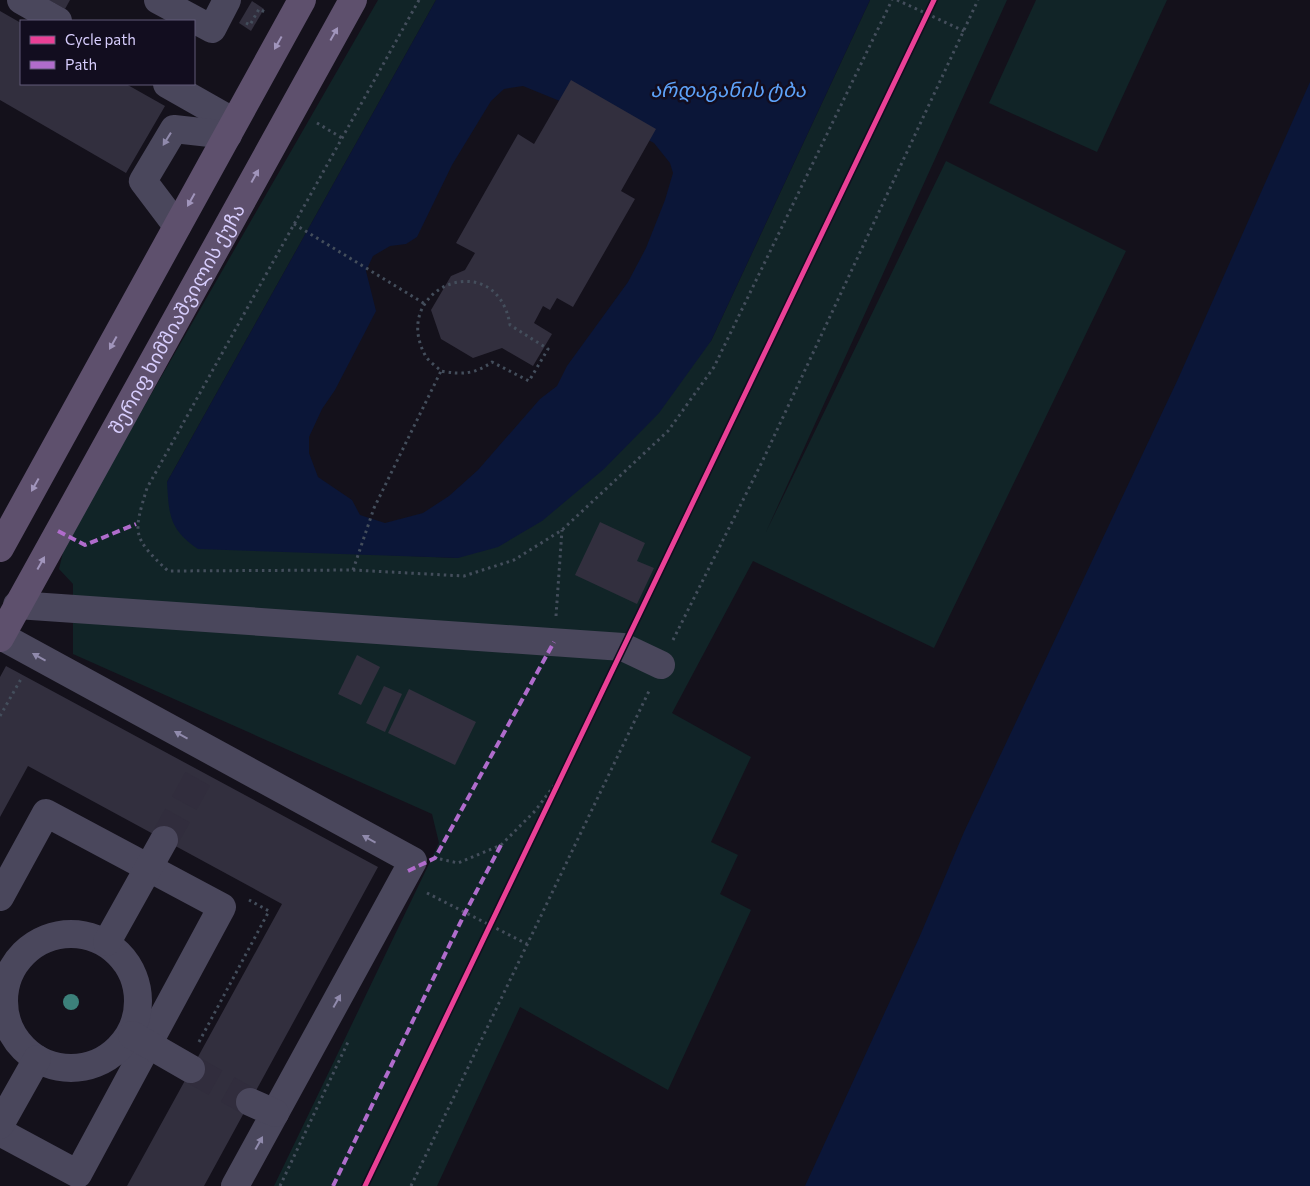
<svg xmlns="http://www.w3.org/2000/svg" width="1310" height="1186" font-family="Commissioner,'Noto Sans Georgian',sans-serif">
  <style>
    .green { fill: #112427 }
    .water { fill: #0b1638; fill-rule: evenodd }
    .building { fill: #322f3e }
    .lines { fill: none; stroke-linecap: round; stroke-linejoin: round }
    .minor-tunnel { stroke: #312d3d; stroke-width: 28; stroke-dasharray: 28 14; stroke-linecap: butt }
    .path { stroke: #444e5c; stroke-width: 3; stroke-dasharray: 2.5 4; stroke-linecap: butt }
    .minor { stroke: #4a475c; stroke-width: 28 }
    .major { stroke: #5e506d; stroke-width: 28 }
    .quiet { stroke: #b06ccc; stroke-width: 4; stroke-dasharray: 8 4; stroke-linecap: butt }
    .cycleway-casing { stroke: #120d1f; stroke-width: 8 }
    .cycleway { stroke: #ea4096; stroke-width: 5 }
    .tree { fill: #3c807a }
    .oneway { fill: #a195bc }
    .oneway2 { fill: #908aac }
    .labels { text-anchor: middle; stroke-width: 5; stroke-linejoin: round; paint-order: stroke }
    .street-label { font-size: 19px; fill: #d7cdfd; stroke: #120d1f }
    .water-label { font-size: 20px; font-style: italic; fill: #5ea3fa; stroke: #120d1f }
  </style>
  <rect width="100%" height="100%" fill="#14111b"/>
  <g class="green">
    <path d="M378 0H436L167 482 339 553 458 558 711 341 870 0H1007L766 532 946 161 1126 251 934 648 753 561 672 713 751 757 711 842 738 855 720 894 751 910 668 1090 520 1007 437 1186H274L439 843 432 814 73 654V584L59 569 65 544Z"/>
    <path d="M1036 0H1167L1097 152 989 103Z"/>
  </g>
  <g class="water">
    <path d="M436 0H870L711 341 659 413 604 469 542 521 498 547 458 558 198 549C169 529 169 515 167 482ZM523 86 626 128 654 143 670 163 673 173 665 200 646 248 628 282 567 366 557 386 540 399 478 470 449 496 423 513 385 523 360 515 352 500 318 477 309 453V437L322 409 335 390 376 311 366 271 373 256 390 246 406 244 417 237 452 165 491 101 504 89Z"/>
    <path d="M1310 82V1186H805L919 938 964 832 1178 379Z"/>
  </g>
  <g class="building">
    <path d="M49 0H70L65 9Z"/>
    <path d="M252 1 264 9 251 31 239 23Z"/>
    <path d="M0 11 21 23V84H126L165 106 126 173 0 100Z"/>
    <path d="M571 80 656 129 621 191 635 199 573 307 557 298 550 310 543 306 534 323 552 334 533 366 502 348 473 358 441 339 431 310 451 276 465 270 475 253 456 243 518 134 534 144Z"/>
    <path d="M600 522 645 543 637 561 654 568 637 604 575 575Z"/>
    <path d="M357 655 380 667 361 705 338 694Z"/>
    <path d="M6 666 378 867 204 1186H127L282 904 28 766 0 817V677Z"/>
    <path d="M384 686 402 694 385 732 366 723Z"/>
    <path d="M409 689 476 722 455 765 388 733Z"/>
  </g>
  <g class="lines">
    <g class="minor-tunnel">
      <path d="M164 840 202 771"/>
      <path d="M191 1069 250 1102"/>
    </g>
    <g class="path">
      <path d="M419 0 147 488C133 534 132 537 168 571L353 570 464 576 514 560 562 530 668 431 714 367 892 0"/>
      <path d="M897 0 964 31"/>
      <path d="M246 23 250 25 259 9 265 12"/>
      <path d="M317 123 342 138"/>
      <path d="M294 224 425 304"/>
      <path d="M353 570 374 508 441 371C436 366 428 361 425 355 389 287 497 245 510 325L548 349 529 381 492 362C475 374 462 375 441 371"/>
      <path d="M556 616 562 530"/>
      <path d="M673 640 762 462 978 0"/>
      <path d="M0 716 21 679"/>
      <path d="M440 859 458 863 501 845 535 811 565 771"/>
      <path d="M427 893 527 944"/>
      <path d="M199 1042 269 911 249 900"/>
      <path d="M280 1186 348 1042"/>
      <path d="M411 1186 650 689"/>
    </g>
    <g class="minor">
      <path d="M21 0 58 21"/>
      <path d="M158 0 212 29 227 0"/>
      <path d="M167 84 234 122"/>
      <path d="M177 226 143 181 174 129 228 135"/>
      <path d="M17 605 623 647 661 665"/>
      <path d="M1 636 413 861 235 1186"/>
      <path d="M0 897 46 813 222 907 78 1174 0 1132"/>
      <circle cx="71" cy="1001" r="67"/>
      <path d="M107 942 164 840"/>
      <path d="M132 1035 191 1069"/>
      <path d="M250 1102 275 1113"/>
      <path d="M0 1125 37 1059"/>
    </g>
    <g class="major">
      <path d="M0 548 302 0"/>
      <path id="s1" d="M0 638 353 0"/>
    </g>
    <g class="quiet">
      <path d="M58 531 85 545 136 524"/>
      <path d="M408 871 435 858 554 642"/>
      <path d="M333 1186 465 913 501 845"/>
    </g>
    <defs>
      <path id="cycleway" d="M365 1186 934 0"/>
    </defs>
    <use href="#cycleway" class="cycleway-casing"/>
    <use href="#cycleway" class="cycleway"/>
  </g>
  <circle class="tree" cx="71" cy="1002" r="8"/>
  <defs><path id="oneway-solid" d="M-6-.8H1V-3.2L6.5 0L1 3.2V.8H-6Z" transform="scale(1.25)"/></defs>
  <g class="oneway">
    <use href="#oneway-solid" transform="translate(334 34) rotate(-61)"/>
    <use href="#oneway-solid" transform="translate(278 43) rotate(119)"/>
    <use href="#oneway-solid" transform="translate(255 176) rotate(-61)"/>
    <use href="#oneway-solid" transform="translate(191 200) rotate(119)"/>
    <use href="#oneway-solid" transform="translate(113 343) rotate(119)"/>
    <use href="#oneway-solid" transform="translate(35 485) rotate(119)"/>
    <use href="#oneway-solid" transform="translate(41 563) rotate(-61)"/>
  </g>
  <g class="oneway2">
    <use href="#oneway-solid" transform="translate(167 139) rotate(122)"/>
    <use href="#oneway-solid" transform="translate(39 657) rotate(-151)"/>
    <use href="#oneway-solid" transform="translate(181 735) rotate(-151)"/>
    <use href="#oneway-solid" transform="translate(369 839) rotate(-151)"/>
    <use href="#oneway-solid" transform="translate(337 1001) rotate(-61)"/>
    <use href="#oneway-solid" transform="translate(259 1143) rotate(-61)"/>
  </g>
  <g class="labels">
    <g class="street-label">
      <text dy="7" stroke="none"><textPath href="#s1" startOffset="365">შერიფ ხიმშიაშვილის ქუჩა</textPath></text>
    </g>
    <g class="water-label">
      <text x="728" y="97">არდაგანის ტბა</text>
    </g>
  </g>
  <rect x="20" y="20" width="175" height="65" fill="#120d1f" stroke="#615a78"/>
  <rect x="30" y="36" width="25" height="8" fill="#ea4096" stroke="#615a78"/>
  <text x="65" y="45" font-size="15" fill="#d7cdfd">Cycle path</text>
  <rect x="30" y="61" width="25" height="8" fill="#b06ccc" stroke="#615a78"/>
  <text x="65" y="70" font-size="15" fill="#d7cdfd">Path</text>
</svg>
